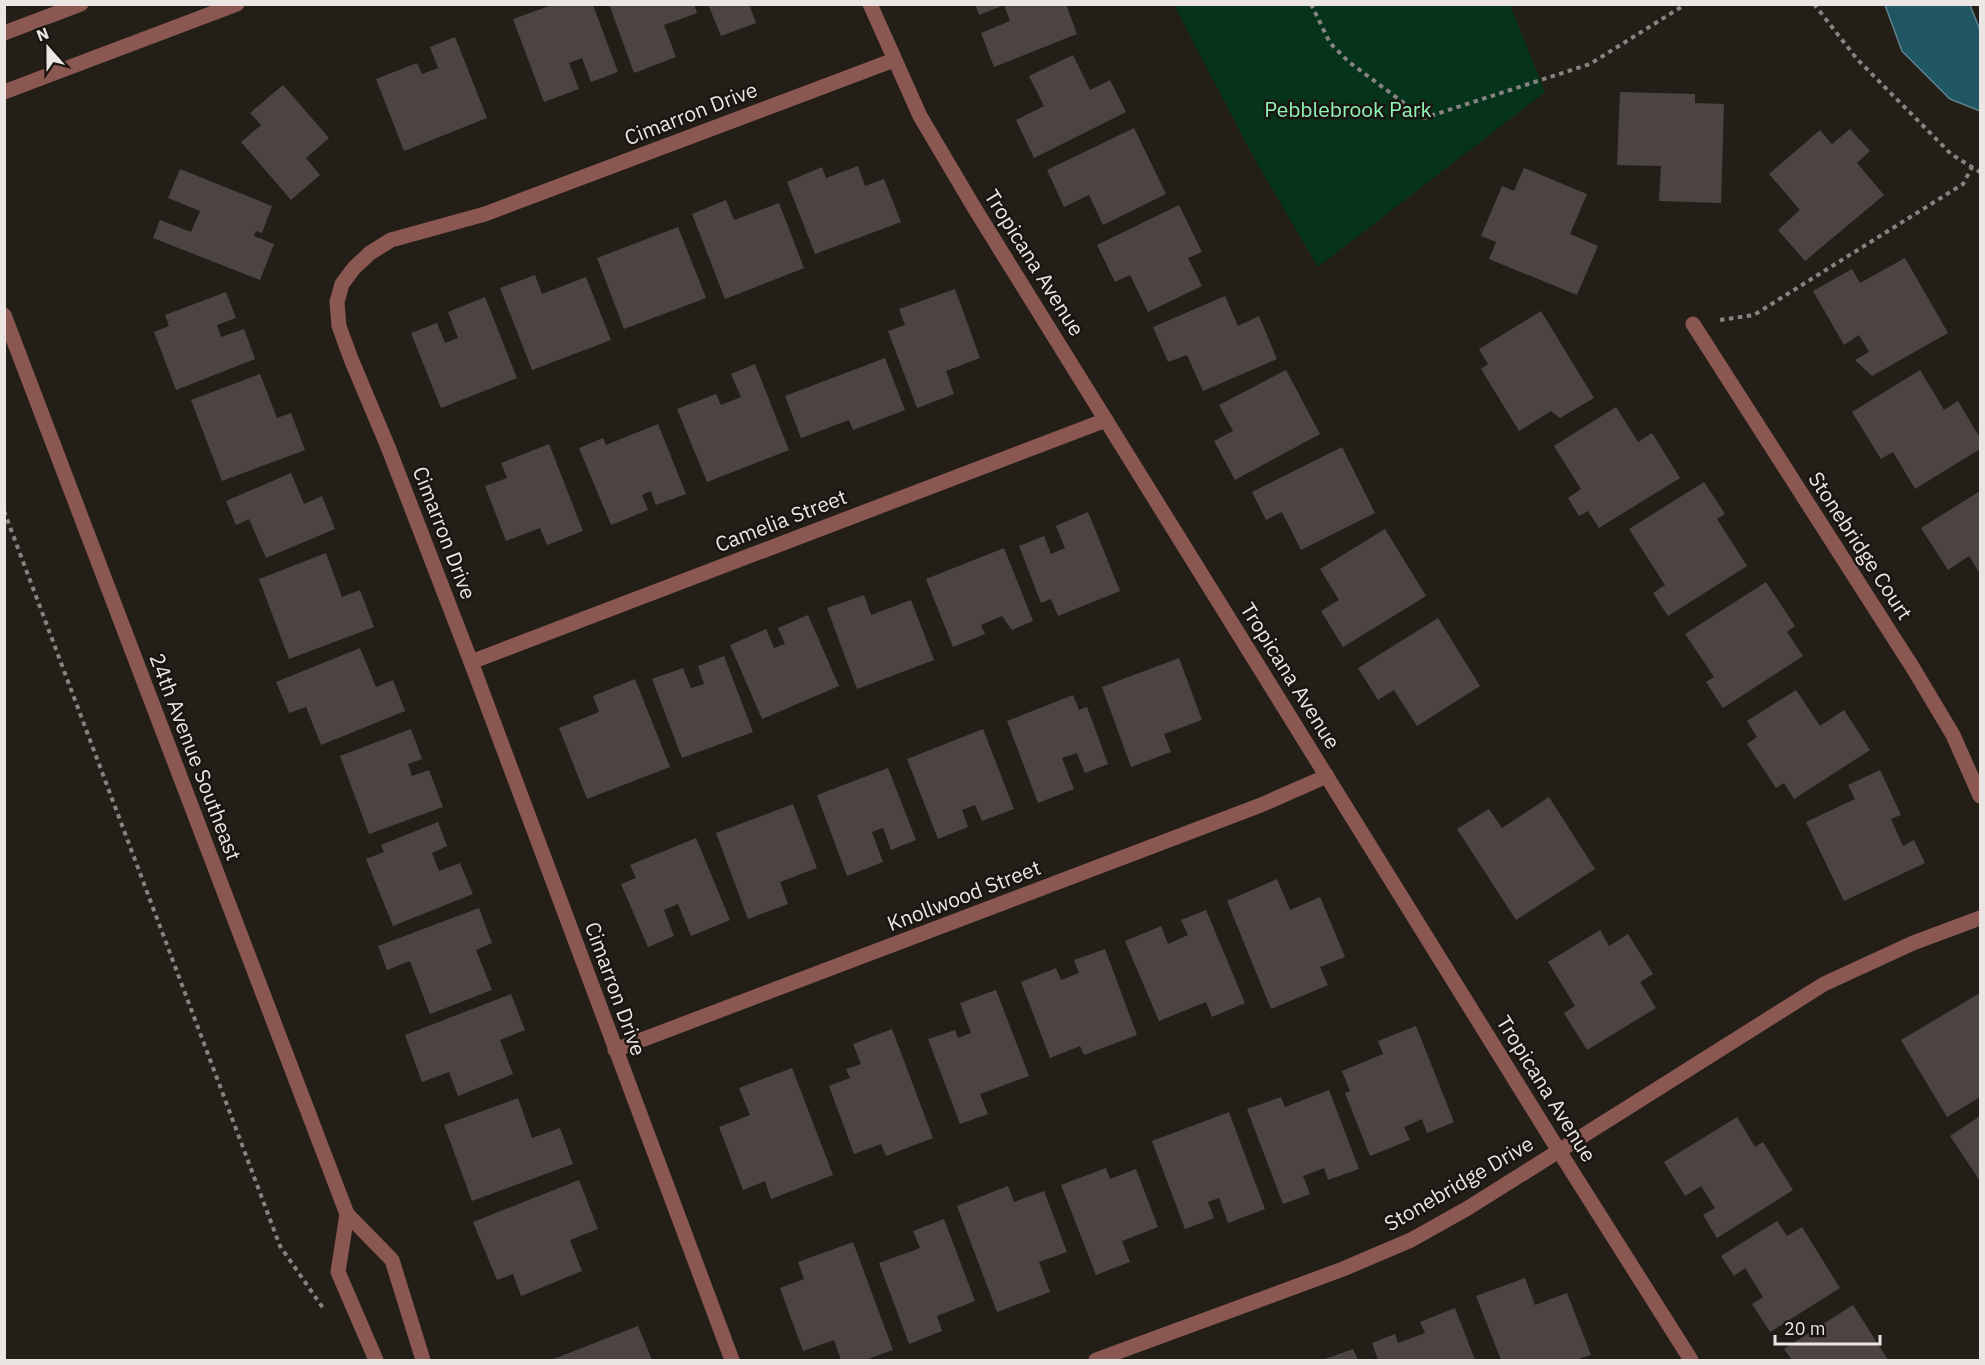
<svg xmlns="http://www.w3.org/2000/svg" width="1985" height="1365" font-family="'IBM Plex Sans',sans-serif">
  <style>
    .green { fill: #05331c }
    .water { fill: #205661; stroke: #5d8188; stroke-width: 1.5 }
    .building { fill: #4c4441 }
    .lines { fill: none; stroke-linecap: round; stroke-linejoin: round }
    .path { stroke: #88837f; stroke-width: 4; stroke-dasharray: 4.5 4.5; stroke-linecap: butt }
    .minor { stroke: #8b5751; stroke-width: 15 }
    .tertiary { stroke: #8b5751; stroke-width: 15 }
    .labels { text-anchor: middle; stroke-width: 5; stroke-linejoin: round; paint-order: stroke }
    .park-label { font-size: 21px; fill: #90f5b7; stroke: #1a1510 }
    .street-label { font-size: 21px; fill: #ebe6e3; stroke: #1a1510 }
  </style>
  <rect width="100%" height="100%" fill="#241e19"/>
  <path class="green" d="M1174 5H1510L1545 92 1318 267 1254 158Z"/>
  <path class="water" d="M1885 5H1970L1980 30V111L1950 99 1902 51Z"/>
  <g class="building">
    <path d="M609 4H694L697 13 664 25 676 57 634 73Z"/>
    <path d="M708 4H749L756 23 721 36Z"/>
    <path d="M975 4H1066L1077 34 994 67 981 33 1010 21 1004 5 979 15Z"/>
    <path d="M552 5H593L618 72 591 82 582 58 569 63 579 89 544 102 513 19Z"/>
    <path d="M455 37 487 118 404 151 376 79 417 63 422 74 438 68 430 47Z"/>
    <path d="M1073 55 1090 90 1110 80 1126 112 1034 158 1016 120 1044 106 1029 76Z"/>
    <path d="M283 85 329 138 306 158 320 175 291 200 241 142 261 125 250 113Z"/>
    <path d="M1620 92 1695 94V103L1724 104 1721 203 1659 201 1661 166 1617 165Z"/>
    <path d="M1134 128 1166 194 1103 225 1089 195 1064 207 1047 170Z"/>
    <path d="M1850 129 1870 151 1857 163 1884 195 1805 261 1778 230 1800 210 1769 174 1820 130 1832 144Z"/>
    <path d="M858 166 865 186 884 179 901 222 815 254 787 182 822 167 826 178Z"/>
    <path d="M1524 168 1587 194 1570 234 1598 246 1577 295 1489 259 1496 242 1481 236 1502 186 1514 191Z"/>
    <path d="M180 169 272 206 262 233 256 231 254 236 274 244 260 280 153 238 160 220 191 232 200 211 168 198Z"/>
    <path d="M726 200 734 220 779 203 804 268 725 299 692 214Z"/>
    <path d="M1179 205 1202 252 1188 258 1202 286 1148 312 1130 275 1115 282 1097 245Z"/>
    <path d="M678 227 706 298 624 329 597 258Z"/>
    <path d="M1905 258 1948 333 1872 376 1855 360 1869 352 1859 335 1844 345 1813 291 1852 269 1860 283Z"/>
    <path d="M535 275 542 294 586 277 611 340 532 370 500 288Z"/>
    <path d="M955 289 980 358 946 371 954 394 917 408 888 331 905 325 899 309Z"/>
    <path d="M226 292 236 318 217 325 221 337 244 329 255 359 176 390 154 332 169 326 165 315Z"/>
    <path d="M1225 296 1238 326 1259 316 1277 359 1203 391 1187 355 1168 362 1153 327Z"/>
    <path d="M485 297 517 378 441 408 411 333 437 323 445 343 458 338 448 312Z"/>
    <path d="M1541 311 1594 398 1560 418 1551 411 1519 431 1481 369 1488 364 1479 349Z"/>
    <path d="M885 358 905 410 853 430 849 420 801 438 785 396Z"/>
    <path d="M755 364 789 450 707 482 677 409 716 394 721 405 741 397 731 374Z"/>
    <path d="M1286 370 1320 434 1235 480 1214 441 1233 431 1219 405Z"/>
    <path d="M1920 370 1944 410 1958 401 1980 438V449L1915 489 1893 452 1881 459 1852 412Z"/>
    <path d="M260 374 277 418 291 413 305 450 222 481 191 400Z"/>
    <path d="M1616 407 1638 442 1652 433 1680 478 1599 528 1588 511 1579 516 1568 498 1581 489 1554 446Z"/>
    <path d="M658 424 686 494 656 505 651 491 642 495 648 510 611 525 579 448 603 438 606 445Z"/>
    <path d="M549 444 583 531 547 545 540 528 506 541 485 486 507 478 501 463Z"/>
    <path d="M1342 447 1375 513 1301 550 1282 512 1266 520 1252 492Z"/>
    <path d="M291 473 304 504 322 496 335 529 266 558 249 519 236 525 226 501Z"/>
    <path d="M1704 482 1725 514 1717 519 1747 566 1668 616 1653 593 1665 585 1629 529Z"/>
    <path d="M1980 491V574L1969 556 1948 570 1921 528Z"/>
    <path d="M1088 512 1120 591 1058 616 1051 599 1041 603 1019 546 1044 536 1051 554 1065 548 1056 526Z"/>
    <path d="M1385 529 1426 596 1343 647 1321 611 1339 600 1320 569Z"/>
    <path d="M1004 548 1033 621 1012 630 1002 616 981 625 985 634 953 647 926 579Z"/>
    <path d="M326 553 342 597 360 590 374 627 289 659 259 579Z"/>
    <path d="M1766 582 1795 626 1787 632 1803 656 1723 708 1706 682 1714 677 1685 634Z"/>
    <path d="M864 595 871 615 911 600 934 660 857 689 827 608Z"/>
    <path d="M808 615 839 686 762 719 730 645 766 629 774 648 785 644 778 628Z"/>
    <path d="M1438 618 1480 686 1417 726 1394 690 1378 700 1358 668Z"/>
    <path d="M360 648 376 687 393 680 405 711 321 745 306 707 289 713 276 682Z"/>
    <path d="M724 656 753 732 682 758 652 679 683 668 691 688 704 684 698 666Z"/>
    <path d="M1179 658 1202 720 1164 734 1171 752 1131 767 1102 687Z"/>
    <path d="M635 679 670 767 587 799 559 728 599 712 593 696Z"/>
    <path d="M1796 690 1820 726 1844 710 1870 750 1794 799 1784 783 1776 788 1747 744 1757 737 1747 721Z"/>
    <path d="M1073 695 1079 710 1087 707 1108 764 1085 773 1077 753 1062 758 1074 789 1038 803 1007 721Z"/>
    <path d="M411 729 422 759 408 764 412 776 429 770 443 807 369 834 340 756Z"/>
    <path d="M983 729 1014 809 982 821 975 805 962 810 968 827 938 839 907 759Z"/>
    <path d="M888 768 916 840 891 850 883 828 872 832 883 862 847 876 817 795Z"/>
    <path d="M1880 770 1901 815 1891 819 1903 846 1914 840 1925 863 1844 901 1806 822 1855 799 1848 785Z"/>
    <path d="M1549 797 1595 869 1516 920 1457 829 1489 809 1502 828Z"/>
    <path d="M793 804 817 868 780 882 788 904 748 919 716 833Z"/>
    <path d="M438 822 447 846 432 853 439 871 460 863 473 894 393 926 366 859 384 852 381 845Z"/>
    <path d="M696 838 730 920 691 936 678 904 664 910 674 936 648 947 621 884 636 878 630 865Z"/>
    <path d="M1277 879 1290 910 1320 897 1345 957 1320 967 1328 985 1271 1009 1227 901Z"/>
    <path d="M479 908 492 943 476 950 492 990 430 1014 410 961 387 970 378 946Z"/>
    <path d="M1206 910 1245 1003 1212 1017 1206 1002 1159 1021 1125 941 1161 926 1168 944 1188 935 1181 920Z"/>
    <path d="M1600 930 1609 946 1628 934 1653 974 1640 982 1656 1008 1587 1050 1564 1013 1575 1006 1548 962Z"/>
    <path d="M1105 949 1137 1035 1084 1055 1080 1046 1050 1058 1021 982 1056 968 1061 980 1079 973 1074 960Z"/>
    <path d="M996 990 1029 1076 980 1094 988 1114 960 1124 928 1039 955 1030 958 1038 971 1033 960 1003Z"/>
    <path d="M1980 993V1097L1947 1117 1901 1040Z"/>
    <path d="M511 994 525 1030 500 1040 513 1074 458 1096 449 1072 422 1082 405 1035Z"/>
    <path d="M1416 1026 1454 1122 1427 1133 1422 1119 1404 1127 1410 1140 1370 1156 1345 1093 1350 1091 1342 1071 1383 1054 1378 1041Z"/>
    <path d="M892 1029 933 1138 886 1156 881 1144 854 1154 829 1086 850 1078 846 1069 861 1064 853 1044Z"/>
    <path d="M792 1068 833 1175 771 1199 765 1181 743 1190 719 1127 750 1115 739 1088Z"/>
    <path d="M1329 1090 1359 1169 1328 1180 1324 1168 1303 1176 1310 1194 1283 1204 1247 1109 1281 1097 1285 1107Z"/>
    <path d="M518 1098 532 1138 560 1128 573 1164 472 1201 444 1125Z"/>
    <path d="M1229 1112 1265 1209 1228 1223 1219 1198 1208 1202 1214 1218 1185 1229 1152 1141Z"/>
    <path d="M1980 1116V1181L1950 1136Z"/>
    <path d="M1737 1117 1755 1147 1763 1142 1793 1190 1717 1238 1703 1215 1715 1208 1701 1186 1685 1196 1664 1162Z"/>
    <path d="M1106 1168 1110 1179 1136 1169 1158 1227 1122 1241 1130 1262 1096 1275 1061 1185Z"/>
    <path d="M579 1180 598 1229 570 1240 582 1271 521 1296 513 1274 497 1280 473 1222Z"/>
    <path d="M1008 1186 1014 1202 1044 1191 1067 1252 1039 1262 1050 1292 997 1312 957 1206Z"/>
    <path d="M944 1219 975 1301 937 1316 942 1331 909 1344 879 1263 920 1248 913 1231Z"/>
    <path d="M1777 1221 1787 1236 1802 1227 1840 1288 1770 1332 1752 1304 1763 1297 1745 1268 1734 1276 1721 1256Z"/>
    <path d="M853 1242 893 1350 865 1360H841L834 1340 803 1351 780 1288 804 1279 798 1262Z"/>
    <path d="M1525 1278 1535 1305 1567 1293 1591 1355 1576 1360H1501L1476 1296Z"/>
    <path d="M1853 1305 1888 1360H1792L1784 1349Z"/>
    <path d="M1455 1308 1475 1360H1378L1372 1343 1395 1334 1398 1343 1425 1333 1420 1322Z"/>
    <path d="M638 1326 652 1360H551Z"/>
    <path d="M1353 1349 1358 1360H1322Z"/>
  </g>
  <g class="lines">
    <g class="path">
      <path d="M1311 4 1330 43 1349 62 1424 118 1590 64 1686 4"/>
      <path d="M1814 4 1857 59 1951 154 1980 172"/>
      <path d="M1720 320 1754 315 1963 184 1972 167"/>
      <path d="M4 511 280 1246 323 1308"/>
    </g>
    <g class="minor">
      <path d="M870 4 920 116 975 209 1559 1151 1691 1360"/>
      <path d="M4 33 81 4"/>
      <path d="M4 92 237 4"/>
      <path d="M1693 324 1913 668 1953 735 1980 796"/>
      <path d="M471 662 1106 420"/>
      <path d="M615 1050 1261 805 1327 776"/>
      <path d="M732 1360 471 662 388 447 351 359 339 326 337 302 342 284 354 268 370 253 391 240 485 214 894 60"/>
      <path d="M1096 1360 1343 1269 1411 1240 1468 1208 1824 984 1913 943 1980 918"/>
    </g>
    <g class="tertiary">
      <path d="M4 315 347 1214 392 1260 423 1360"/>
      <path d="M347 1214 338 1272 376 1360"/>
    </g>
  </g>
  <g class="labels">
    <g class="park-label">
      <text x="1348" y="117">Pebblebrook Park</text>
    </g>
    <g class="street-label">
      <text transform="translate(691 114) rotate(-21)" y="7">Cimarron Drive</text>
      <text transform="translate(1034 263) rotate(58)" y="7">Tropicana Avenue</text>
      <text transform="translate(781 521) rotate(-21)" y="7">Camelia Street</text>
      <text transform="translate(444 533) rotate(69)" y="7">Cimarron Drive</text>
      <text transform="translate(1860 546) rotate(57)" y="7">Stonebridge Court</text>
      <text transform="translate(1290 676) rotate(58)" y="7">Tropicana Avenue</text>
      <text transform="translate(195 757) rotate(69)" y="7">24th Avenue Southeast</text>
      <text transform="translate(964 896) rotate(-21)" y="7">Knollwood Street</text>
      <text transform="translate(615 989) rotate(70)" y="7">Cimarron Drive</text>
      <text transform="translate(1546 1089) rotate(58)" y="7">Tropicana Avenue</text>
      <text transform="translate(1459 1184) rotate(-30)" y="7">Stonebridge Drive</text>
    </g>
  </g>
  <rect width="1985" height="1365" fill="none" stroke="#ebe6e3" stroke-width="12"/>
  <g transform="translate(48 48) rotate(339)" stroke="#1a1510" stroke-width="4.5" paint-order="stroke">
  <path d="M0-4.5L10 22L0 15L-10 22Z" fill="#ebe6e3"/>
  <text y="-9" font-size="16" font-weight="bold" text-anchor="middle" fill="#ebe6e3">N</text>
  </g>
  <path d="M1775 1335v9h105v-9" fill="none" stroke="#ebe6e3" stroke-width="3"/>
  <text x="1784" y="1335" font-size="18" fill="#ebe6e3" stroke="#1a1510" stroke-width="4.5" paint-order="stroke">20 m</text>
</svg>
